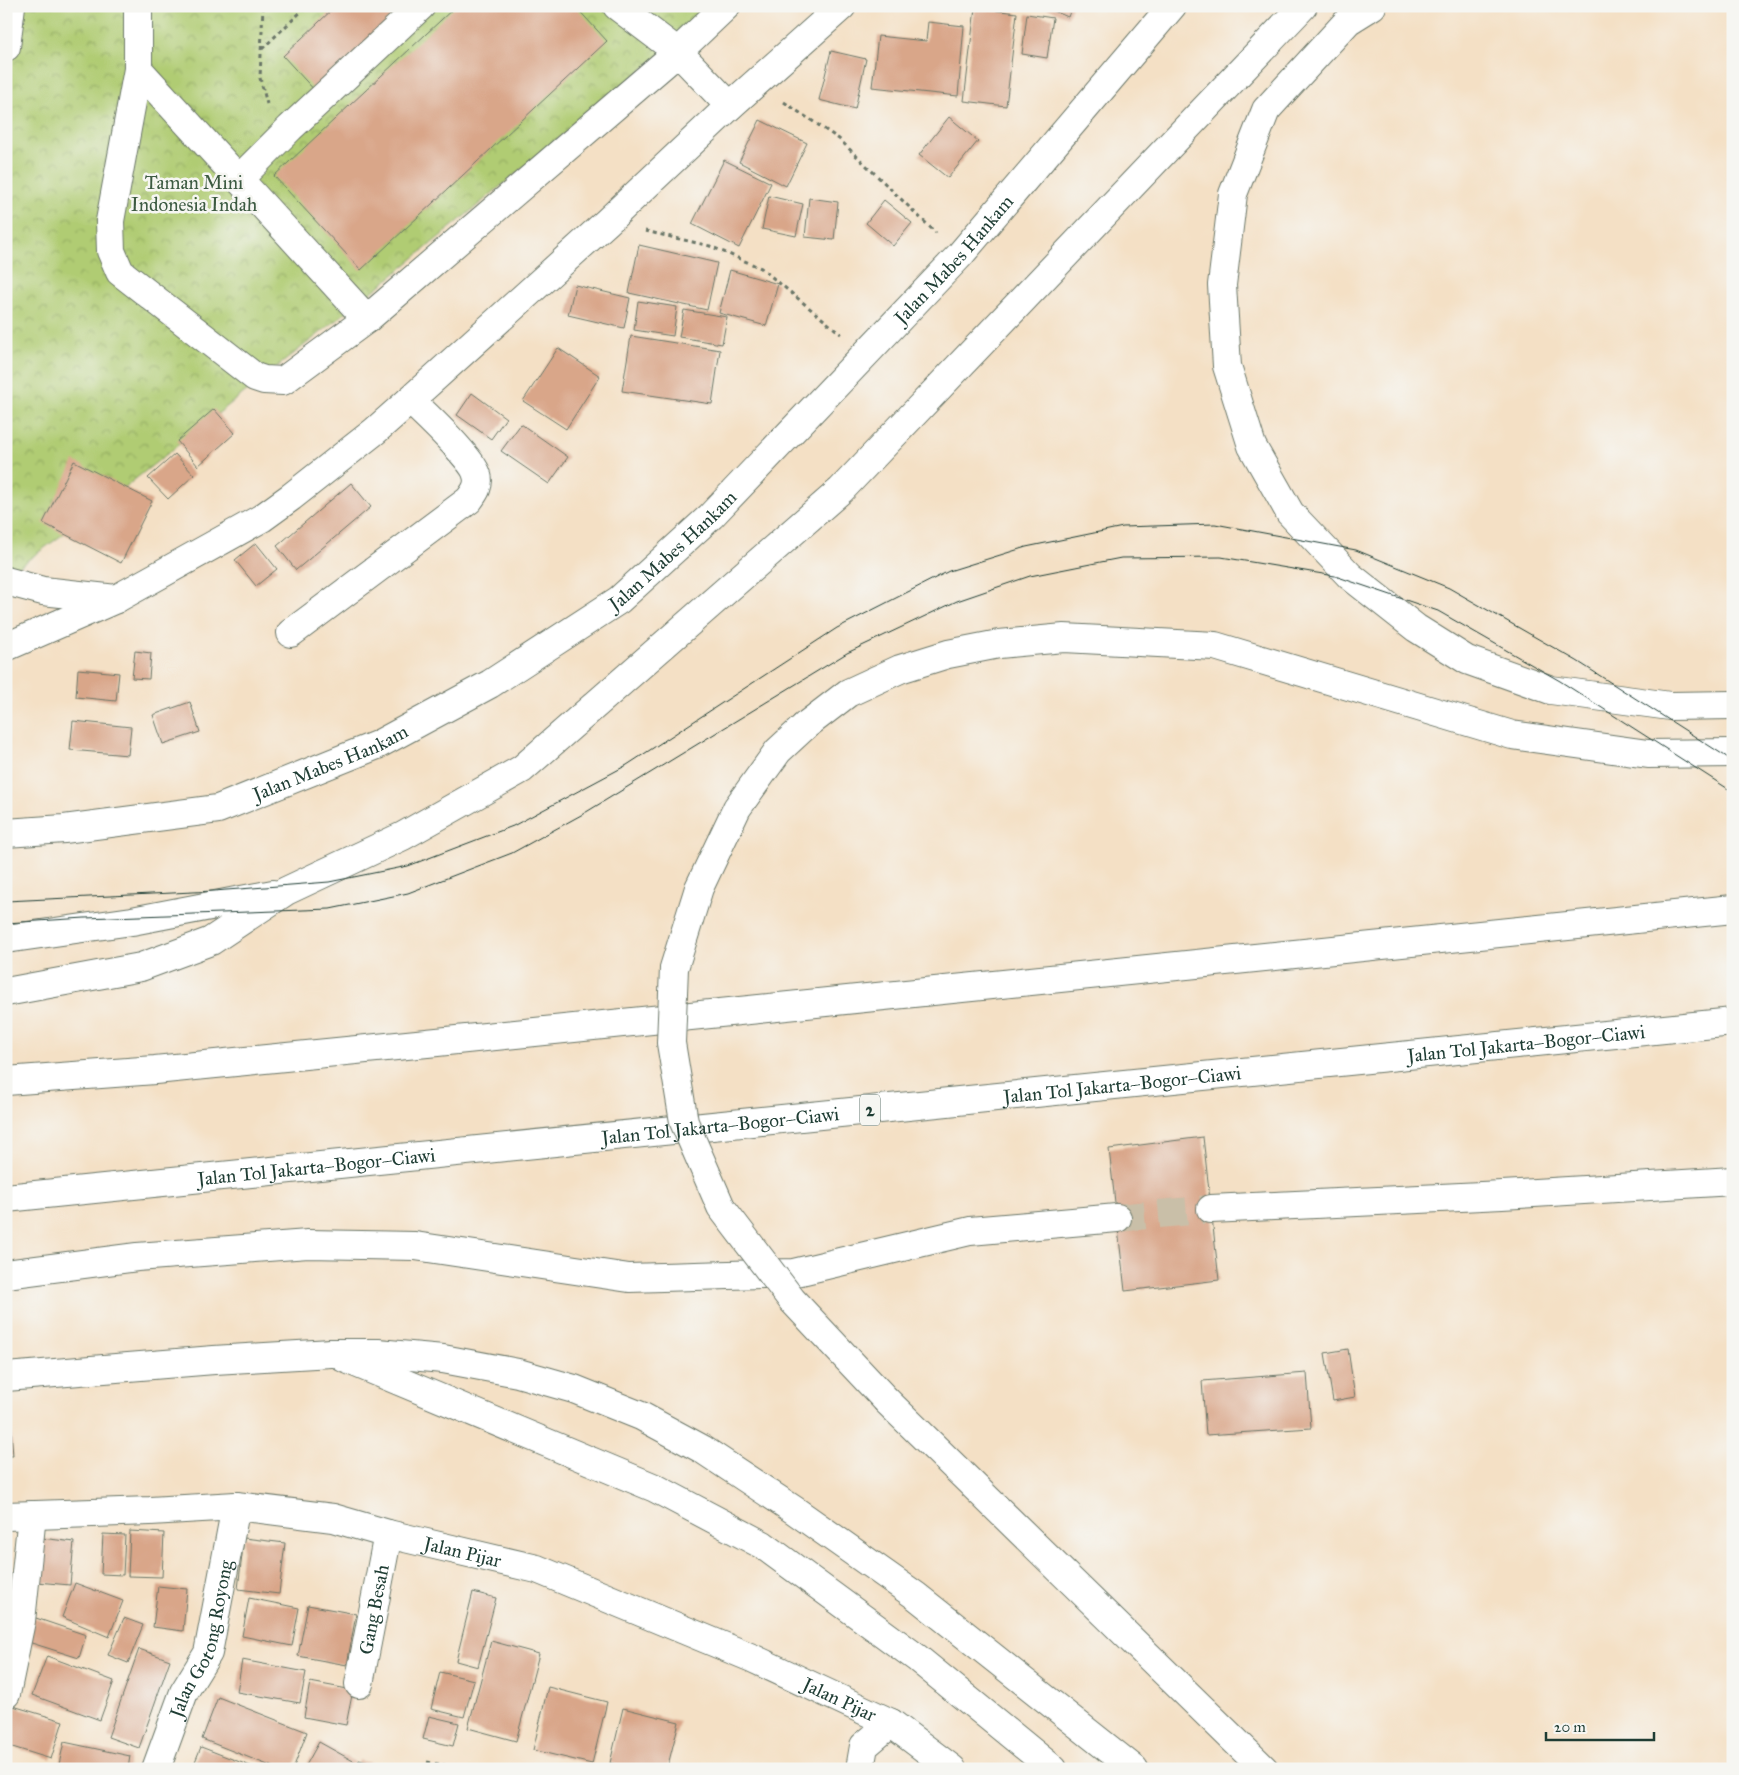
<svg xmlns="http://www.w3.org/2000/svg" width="1739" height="1775" font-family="'IM FELL Great Primer',serif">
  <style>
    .park { fill: url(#park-crowns); stroke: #688454 }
    .building { fill: #d9a689 }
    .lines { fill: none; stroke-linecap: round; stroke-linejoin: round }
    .highway-tunnel { stroke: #c9bfa8; stroke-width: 28; stroke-dasharray: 28 14; stroke-linecap: butt }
    .minor-casing { stroke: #6a7667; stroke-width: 30 }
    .major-casing { stroke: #6a7667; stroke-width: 30 }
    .highway-casing { stroke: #6a7667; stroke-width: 30 }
    .path { stroke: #6a7667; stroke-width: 3; stroke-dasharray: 4 4; stroke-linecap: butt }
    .minor { stroke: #fff; stroke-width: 28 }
    .major { stroke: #fff; stroke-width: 28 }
    .highway { stroke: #fff; stroke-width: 28 }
    .tram { stroke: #1f3d34; stroke-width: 1 }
    .highway-bridge-casing { stroke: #6a7667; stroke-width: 30; stroke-linecap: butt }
    .highway-bridge { stroke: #fff; stroke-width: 28 }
    .labels { text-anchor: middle; stroke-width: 5; stroke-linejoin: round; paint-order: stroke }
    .shield { fill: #f6f6f2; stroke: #60746d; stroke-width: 1 }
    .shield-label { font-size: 18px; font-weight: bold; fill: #1f3d34 }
    .park-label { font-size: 19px; fill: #3c5a41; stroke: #f6f6f2 }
    .street-label { font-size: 19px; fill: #1f3d34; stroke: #f6f6f2 }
  </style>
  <defs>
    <pattern id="park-crowns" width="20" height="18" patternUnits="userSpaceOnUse" patternTransform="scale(1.25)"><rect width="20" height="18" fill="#b0cc73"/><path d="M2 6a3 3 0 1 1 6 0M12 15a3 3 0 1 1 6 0" fill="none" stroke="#8fa75f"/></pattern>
  </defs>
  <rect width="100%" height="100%" fill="#f6f6f2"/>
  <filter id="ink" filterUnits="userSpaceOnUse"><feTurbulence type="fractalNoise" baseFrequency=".02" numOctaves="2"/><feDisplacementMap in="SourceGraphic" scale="10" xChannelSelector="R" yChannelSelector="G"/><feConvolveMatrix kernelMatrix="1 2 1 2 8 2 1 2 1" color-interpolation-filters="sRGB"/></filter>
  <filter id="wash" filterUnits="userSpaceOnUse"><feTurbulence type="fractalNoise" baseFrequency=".0096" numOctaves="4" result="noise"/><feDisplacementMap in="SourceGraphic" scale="20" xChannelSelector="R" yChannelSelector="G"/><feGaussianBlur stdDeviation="1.12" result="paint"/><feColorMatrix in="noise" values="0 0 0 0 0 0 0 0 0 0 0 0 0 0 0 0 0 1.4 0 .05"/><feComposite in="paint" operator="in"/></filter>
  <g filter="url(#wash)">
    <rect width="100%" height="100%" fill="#f4e0c5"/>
    <path class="park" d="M6 6H719L392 276 91 514 6 576Z"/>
    <g id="blocks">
      <g class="building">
        <path d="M336 6H411L317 93 283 56Z"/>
        <path d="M456 6H575L607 41 361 270 274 176Z"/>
        <path d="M1048 6H1072L1068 17 1047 8Z"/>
        <path d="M975 8 1017 13 1006 106 964 101Z"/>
        <path d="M1027 14 1053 18 1047 58 1022 54Z"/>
        <path d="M928 22 964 26 958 96 872 87 878 36 926 41Z"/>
        <path d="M831 51 866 59 855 109 819 100Z"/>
        <path d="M949 117 978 141 948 178 919 155Z"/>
        <path d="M760 120 807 143 786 186 739 162Z"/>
        <path d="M724 160 771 183 739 248 692 224Z"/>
        <path d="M769 196 803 204 796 236 762 229Z"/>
        <path d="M809 198 838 202 834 240 805 237Z"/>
        <path d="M884 200 912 223 893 246 866 223Z"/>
        <path d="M639 245 717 263 707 310 629 293Z"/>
        <path d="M730 270 778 284 766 326 719 313Z"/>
        <path d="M575 285 630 298 624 328 568 315Z"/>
        <path d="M638 301 677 307 673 336 634 330Z"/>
        <path d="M684 310 727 317 722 344 679 337Z"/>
        <path d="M631 336 720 350 712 404 622 391Z"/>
        <path d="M558 348 600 376 566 429 523 401Z"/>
        <path d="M472 393 506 418 491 439 457 415Z"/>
        <path d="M214 409 235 433 198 466 177 441Z"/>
        <path d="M521 424 568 457 549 484 501 451Z"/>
        <path d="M175 454 194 475 168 499 148 478Z"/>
        <path d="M74 461 152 501 121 563 43 523Z"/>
        <path d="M351 483 371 507 296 570 277 546Z"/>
        <path d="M256 543 277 569 256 586 235 560Z"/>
        <path d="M135 651 151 653 149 679 132 678Z"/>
        <path d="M78 669 119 673 116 701 76 697Z"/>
        <path d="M190 702 200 732 163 744 153 715Z"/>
        <path d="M73 721 131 727 128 755 70 750Z"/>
        <path d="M1203 1137 1219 1280 1125 1291 1109 1149Z"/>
        <path d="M1348 1349 1355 1397 1333 1401 1325 1353Z"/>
        <path d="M1307 1373 1311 1428 1206 1435 1202 1381Z"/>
        <path d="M6 1390H8L13 1456H6Z"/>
        <path d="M130 1531 164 1533 162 1577 128 1576Z"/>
        <path d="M103 1534 125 1535 123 1575 101 1574Z"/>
        <path d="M41 1538 74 1542 70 1585 37 1582Z"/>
        <path d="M244 1538 285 1543 279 1594 238 1589Z"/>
        <path d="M75 1583 123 1601 109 1637 62 1617Z"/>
        <path d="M158 1586 187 1589 183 1631 153 1627Z"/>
        <path d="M473 1592 496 1598 478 1667 456 1661Z"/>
        <path d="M249 1598 299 1608 292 1646 242 1636Z"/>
        <path d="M308 1605 356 1614 347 1665 298 1656Z"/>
        <path d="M30 1616 86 1635 79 1658 22 1640Z"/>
        <path d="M124 1618 143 1625 128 1663 108 1655Z"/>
        <path d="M491 1641 539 1654 516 1741 468 1728Z"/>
        <path d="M139 1649 170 1660 139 1748 108 1737Z"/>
        <path d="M47 1656 114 1681 100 1720 32 1695Z"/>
        <path d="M242 1660 306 1672 300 1703 237 1692Z"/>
        <path d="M440 1672 474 1680 464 1717 431 1709Z"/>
        <path d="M310 1682 353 1690 346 1725 304 1717Z"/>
        <path d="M548 1687 607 1702 592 1764 533 1750Z"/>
        <path d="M218 1697 307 1732 293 1769H278L202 1739Z"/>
        <path d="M13 1706 63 1721 51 1759 6 1745V1726Z"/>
        <path d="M623 1708 679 1722 667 1769H631L610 1763Z"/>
        <path d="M429 1716 459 1723 453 1746 423 1739Z"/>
        <path d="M64 1742 130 1756 128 1769H58Z"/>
        <path d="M319 1742 355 1762 351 1769H304Z"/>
        <path d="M201 1747 258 1769H192Z"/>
        <path d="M359 1760 388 1768V1769H357Z"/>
      </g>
    </g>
  </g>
  <g filter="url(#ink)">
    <use href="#blocks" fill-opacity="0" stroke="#6a7667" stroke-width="1"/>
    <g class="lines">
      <path class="highway-tunnel" d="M1117 1218 1211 1209"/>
      <defs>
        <g id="minor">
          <path d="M138 6V69L110 221 111 251 120 272 255 377 264 380 283 381 367 319 678 52"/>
          <path d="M617 6 678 52 730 106"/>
          <path d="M687 43 726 6"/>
          <path d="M6 47 11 6"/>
          <path d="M138 69 367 319"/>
          <path d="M239 179 290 128 421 6"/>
          <path d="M6 581 43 591 116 599"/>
          <path d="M291 633 469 500C475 492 480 485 477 475 474 460 424 413 410 400"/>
          <path id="s1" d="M6 1516 150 1511 236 1506 333 1518 388 1534 537 1569 752 1658 891 1723 952 1769"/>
          <path id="s2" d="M359 1684 388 1534"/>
          <path d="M6 1694 21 1621 32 1515"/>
          <path id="s3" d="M156 1769 184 1692 208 1653 236 1506"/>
          <path d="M860 1769 864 1746 891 1723"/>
        </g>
        <g id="major">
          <path d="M6 647 116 599 262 518 291 497 375 431 410 400 607 222 730 106 842 6"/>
          <path id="s4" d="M6 833 64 829 218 809 377 745 490 684 619 600 711 516 960 255 1172 6"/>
        </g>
        <g id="highway">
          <path d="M1372 6 1348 21 1266 110 1233 194 1222 285 1227 366 1252 446 1290 513 1350 576 1416 628 1467 660 1551 690 1670 706 1733 705"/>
          <path d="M805 726 848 693 900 669 948 654 999 644 1064 638 1215 646 1512 735 1648 754 1733 753"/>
          <path d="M6 939 132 921 273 894"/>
          <path d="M6 992 141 967 211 941 286 891 403 836 522 769 841 490 1303 6"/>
          <path d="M6 1081 155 1070 437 1042 1733 909"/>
          <path id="s5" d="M6 1198 1733 1022"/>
          <path d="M1211 1209 1502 1195 1733 1181"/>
          <path d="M6 1274 137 1257 308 1244 415 1246 629 1278 793 1273 970 1231 1117 1218"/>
          <path d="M344 1358 655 1488 763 1545 917 1658 1053 1769"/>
          <path d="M6 1377 214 1360 331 1353H378L443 1359 518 1373 574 1389 641 1416 702 1449 794 1510 916 1596 1134 1769"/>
          <path d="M887 1401 1264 1769"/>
        </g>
      </defs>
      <use href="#minor" class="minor-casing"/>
      <use href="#major" class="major-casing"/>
      <use href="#highway" class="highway-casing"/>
      <g class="path">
        <path d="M263 6 260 78 267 104"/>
        <path d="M262 49 307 6"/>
        <path d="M784 102 839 139 936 233"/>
        <path d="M645 231 710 246 761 268 841 334"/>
        <path d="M427 1762 464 1769"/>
      </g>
      <use href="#minor" class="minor"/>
      <use href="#major" class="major"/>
      <use href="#highway" class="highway"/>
      <g class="tram">
        <path d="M6 901 214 891 329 882 408 866 513 826 627 765 837 628 949 571 1026 547 1123 527 1215 524 1356 550 1449 588 1577 661 1733 761"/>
        <path d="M6 923 85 918 330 909 408 893 512 853 583 814 847 653 957 601 1030 576 1121 558 1221 557 1335 576 1438 611 1560 681 1733 792"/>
      </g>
      <defs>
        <path id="highway-bridge" d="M805 726 778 751 737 808 699 888 674 968 671 1043 684 1122 721 1207 792 1300 887 1401"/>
      </defs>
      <use href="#highway-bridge" class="highway-bridge-casing"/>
      <use href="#highway-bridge" class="highway-bridge"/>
    </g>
  </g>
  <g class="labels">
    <rect class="shield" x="860" y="1094.5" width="20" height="31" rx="4"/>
    <g class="shield-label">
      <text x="870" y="1116">2</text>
    </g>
    <g class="park-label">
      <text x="194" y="189">Taman Mini<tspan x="194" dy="22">Indonesia Indah</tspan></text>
    </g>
    <g class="street-label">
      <text dy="7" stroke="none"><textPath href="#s4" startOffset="1145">Jalan Mabes Hankam</textPath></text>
      <text dy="7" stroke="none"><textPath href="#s4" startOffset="740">Jalan Mabes Hankam</textPath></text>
      <text dy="7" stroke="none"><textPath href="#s4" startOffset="335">Jalan Mabes Hankam</textPath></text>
      <text dy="7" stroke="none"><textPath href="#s5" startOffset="1528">Jalan Tol Jakarta–Bogor–Ciawi</textPath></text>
      <text dy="7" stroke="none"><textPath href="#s5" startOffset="1122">Jalan Tol Jakarta–Bogor–Ciawi</textPath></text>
      <text dy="7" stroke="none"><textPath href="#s5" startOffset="718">Jalan Tol Jakarta–Bogor–Ciawi</textPath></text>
      <text dy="7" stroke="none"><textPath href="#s5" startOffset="312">Jalan Tol Jakarta–Bogor–Ciawi</textPath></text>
      <text dy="7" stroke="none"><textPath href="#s1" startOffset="462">Jalan Pijar</textPath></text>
      <text dy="7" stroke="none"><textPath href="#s2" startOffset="76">Gang Besah</textPath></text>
      <text dy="7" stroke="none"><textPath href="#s3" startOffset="139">Jalan Gotong Royong</textPath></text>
      <text dy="7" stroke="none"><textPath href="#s1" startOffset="868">Jalan Pijar</textPath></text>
    </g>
  </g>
  <rect width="1739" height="1775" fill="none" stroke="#f6f6f2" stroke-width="25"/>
  <path d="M1546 1732v8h108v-8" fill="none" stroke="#1f3d34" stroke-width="2.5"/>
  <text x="1554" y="1732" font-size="15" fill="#1f3d34" stroke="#f6f6f2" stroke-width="4" paint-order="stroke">20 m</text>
</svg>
